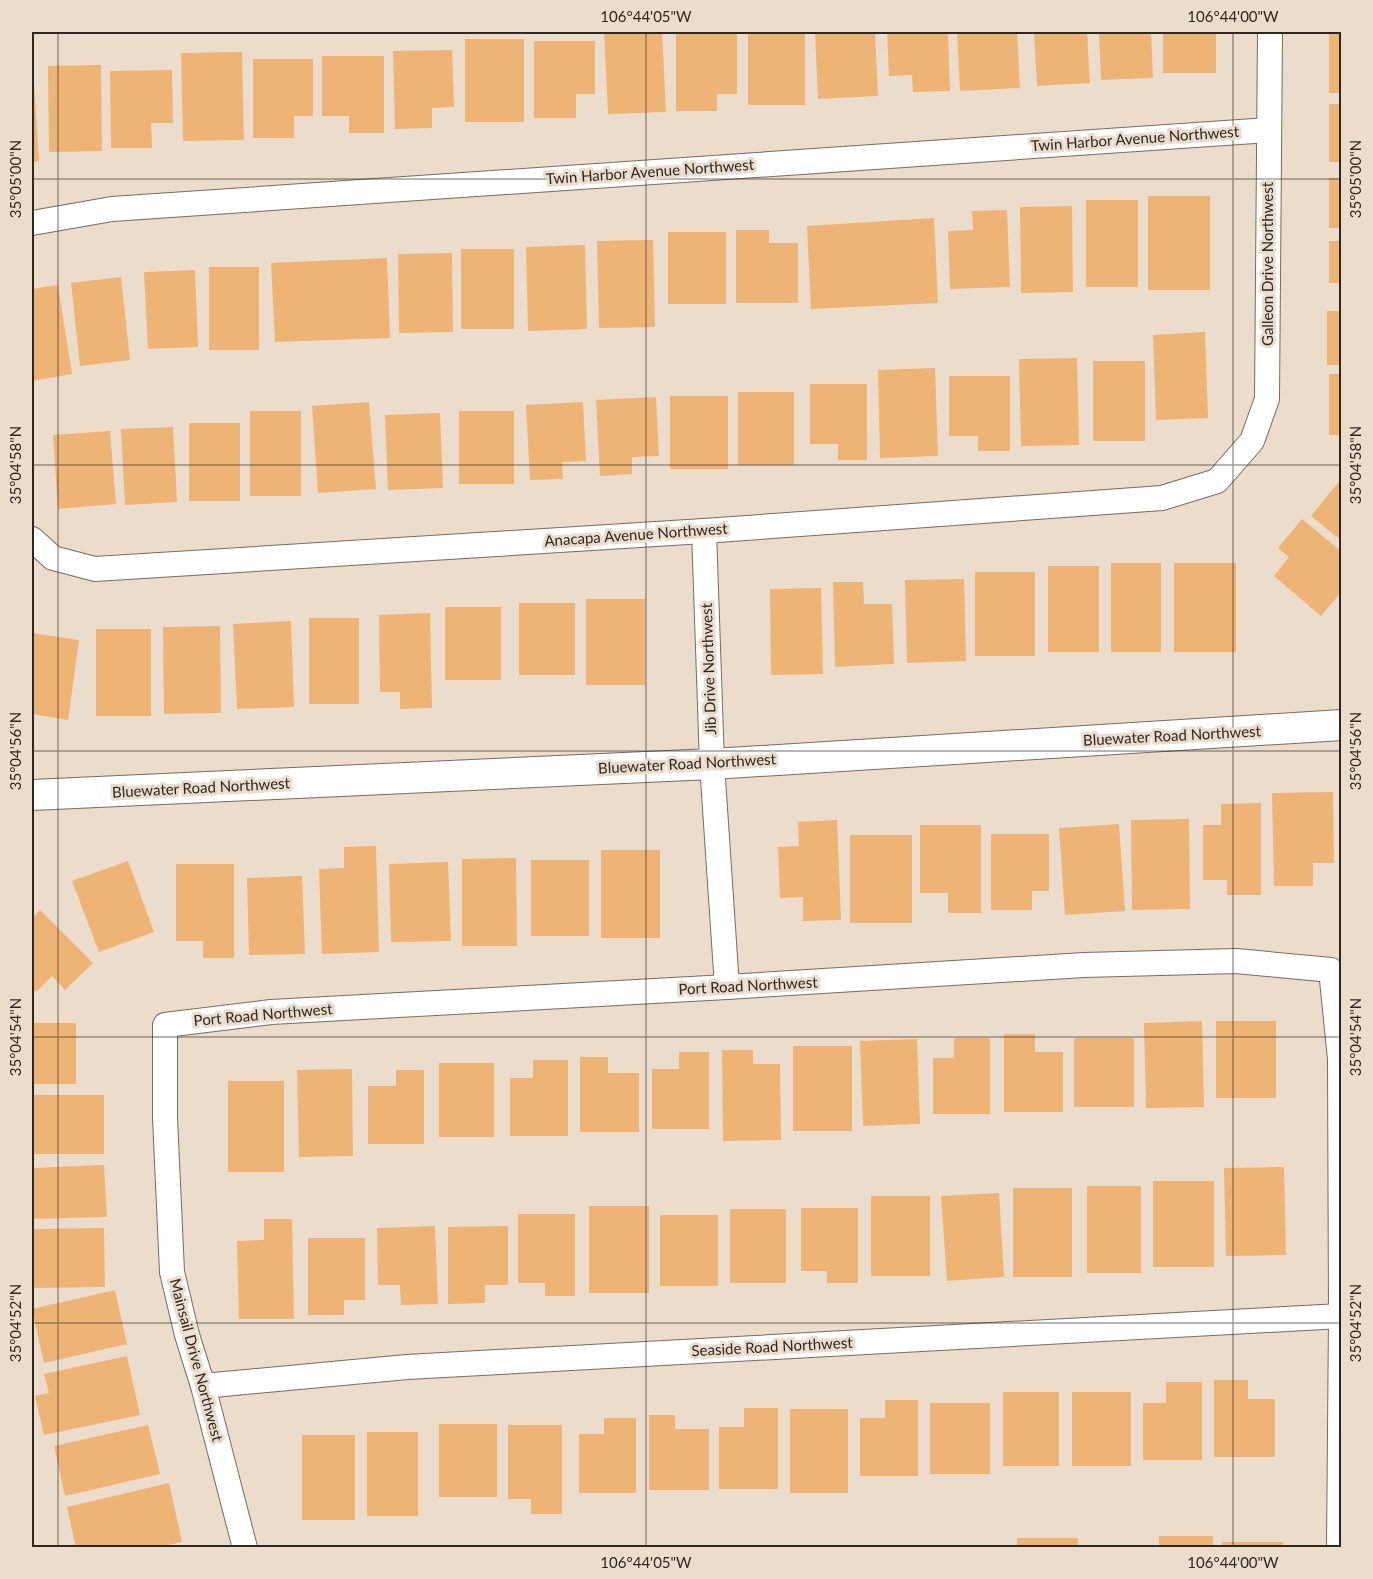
<svg xmlns="http://www.w3.org/2000/svg" width="1373" height="1579" font-family="Lato,sans-serif">
  <style>
    .building { fill: #eeb476 }
    .lines { fill: none; stroke-linecap: round; stroke-linejoin: round }
    .minor-casing { stroke: #796b5d; stroke-width: 26 }
    .tertiary-casing { stroke: #796b5d; stroke-width: 32 }
    .minor { stroke: #fff; stroke-width: 24 }
    .tertiary { stroke: #fff; stroke-width: 30 }
    .ticks { fill: none; stroke: #2d2721; stroke-width: 1.5; stroke-opacity: 0.45 }
    .labels { text-anchor: middle; stroke-width: 6; stroke-linejoin: round; paint-order: stroke }
    .street-label { font-size: 15px; fill: #2d2721; stroke: #ecdccc }
    .neatline { fill: none; stroke: #2d2721; stroke-width: 2 }
    .ticks-label { font-size: 15px; text-anchor: middle; fill: #2d2721 }
  </style>
  <rect width="100%" height="100%" fill="#ecdccc"/>
  <g class="building">
    <path d="M604 32H662L666 112 608 114Z"/>
    <rect x="748" y="32" width="57" height="73"/>
    <path d="M815 32H875L878 96 818 99Z"/>
    <path d="M887 32H948L950 91 913 92 912 75 889 76Z"/>
    <path d="M957 32H1017L1020 88 960 91Z"/>
    <path d="M1034 32H1087L1090 83 1037 86Z"/>
    <path d="M1099 32H1151L1153 78 1101 80Z"/>
    <rect x="1163" y="32" width="53" height="41"/>
    <rect x="1329" y="33" width="13" height="60"/>
    <path d="M676 34H737V94H717V111H676Z"/>
    <rect x="465" y="39" width="59" height="83"/>
    <path d="M534 41H595V94H576V118H534Z"/>
    <path d="M452 50 454 107 432 108V128L395 129 393 51Z"/>
    <path d="M242 52 244 140 183 141 181 53Z"/>
    <path d="M322 56H384V133H349V116H322Z"/>
    <path d="M253 59H313V116H294V138H253Z"/>
    <path d="M101 65 102 151 49 152 48 66Z"/>
    <path d="M172 70 173 123H151L152 148H111L110 71Z"/>
    <path d="M32 83H34L39 161 32 162Z"/>
    <rect x="1329" y="104" width="13" height="58"/>
    <rect x="1329" y="178" width="13" height="50"/>
    <rect x="1148" y="196" width="62" height="94"/>
    <rect x="1086" y="200" width="52" height="87"/>
    <path d="M1072 206 1073 292 1021 293 1020 207Z"/>
    <path d="M1007 210 1010 287 950 289 948 231 973 230 972 211Z"/>
    <path d="M934 218 938 303 811 309 807 226Z"/>
    <path d="M736 230H769V243H798V303H736Z"/>
    <rect x="668" y="232" width="58" height="72"/>
    <path d="M653 240 655 327 599 328 597 241Z"/>
    <rect x="1329" y="241" width="13" height="42"/>
    <path d="M585 245 587 329 528 331 526 247Z"/>
    <rect x="461" y="249" width="53" height="80"/>
    <path d="M452 253 453 332 399 333 398 254Z"/>
    <path d="M387 258 390 338 275 342 271 263Z"/>
    <rect x="209" y="267" width="50" height="83"/>
    <path d="M195 270 198 347 148 349 144 272Z"/>
    <path d="M121 277 130 360 80 366 71 283Z"/>
    <path d="M58 285 72 374 32 381V289Z"/>
    <rect x="1327" y="311" width="15" height="54"/>
    <path d="M1205 332 1208 418 1156 420 1153 335Z"/>
    <path d="M1077 358 1079 445 1021 446 1019 359Z"/>
    <rect x="1093" y="361" width="52" height="80"/>
    <path d="M935 368 938 456 880 458 878 370Z"/>
    <rect x="1329" y="374" width="13" height="61"/>
    <path d="M949 376H1010V451H978V436H949Z"/>
    <path d="M810 384H867V460H838V444H810Z"/>
    <rect x="738" y="392" width="56" height="73"/>
    <rect x="670" y="396" width="58" height="73"/>
    <path d="M656 397 659 456 632 457V474L600 476 596 400Z"/>
    <path d="M369 402 376 489 318 493 312 406Z"/>
    <path d="M583 402 586 461 562 462 563 479 530 480 526 405Z"/>
    <rect x="250" y="411" width="51" height="85"/>
    <rect x="459" y="411" width="55" height="73"/>
    <path d="M440 413 443 488 388 490 385 415Z"/>
    <rect x="189" y="423" width="51" height="78"/>
    <path d="M173 427 177 502 125 505 121 429Z"/>
    <path d="M110 431 116 504 58 509 53 435Z"/>
    <path d="M1342 478V541L1311 516Z"/>
    <path d="M1302 519 1342 552V591L1321 616 1274 576 1289 557 1278 548Z"/>
    <rect x="1111" y="563" width="50" height="89"/>
    <rect x="1174" y="563" width="62" height="89"/>
    <rect x="1048" y="566" width="51" height="86"/>
    <rect x="975" y="572" width="60" height="84"/>
    <path d="M964 579 966 661 907 663 905 580Z"/>
    <path d="M833 582H863L864 604H892L894 664 835 667Z"/>
    <path d="M821 588 823 674 771 675 770 589Z"/>
    <rect x="586" y="599" width="59" height="86"/>
    <rect x="519" y="603" width="56" height="72"/>
    <rect x="445" y="607" width="56" height="73"/>
    <path d="M430 613 432 708 400 709V692H380L379 615Z"/>
    <rect x="309" y="618" width="50" height="86"/>
    <path d="M291 621 294 707 237 709 233 624Z"/>
    <path d="M220 626 221 713 164 714 163 627Z"/>
    <rect x="96" y="629" width="55" height="87"/>
    <path d="M32 633 79 640 68 720 32 714Z"/>
    <path d="M1333 792 1334 863H1313V886H1274L1272 793Z"/>
    <path d="M1261 803V895H1227V880H1203V825H1221V804Z"/>
    <path d="M1189 819 1190 909 1132 910 1131 820Z"/>
    <path d="M837 820 841 920 803 921V897L780 898 778 847 799 846 798 822Z"/>
    <path d="M1119 824 1125 911 1065 915 1059 828Z"/>
    <path d="M920 825H981V913H948V893H920Z"/>
    <path d="M991 834H1049V891H1032V910H991Z"/>
    <rect x="850" y="835" width="62" height="88"/>
    <path d="M376 846 379 952 322 954 319 869 344 868V847Z"/>
    <rect x="601" y="850" width="59" height="88"/>
    <path d="M516 858 517 946H462V859Z"/>
    <rect x="531" y="860" width="58" height="76"/>
    <path d="M128 861 154 932 99 952 72 881Z"/>
    <path d="M448 862 451 941 391 942 389 864Z"/>
    <path d="M176 864H234V958H203V941H176Z"/>
    <path d="M302 876 305 954 249 955 247 878Z"/>
    <path d="M40 910 93 963 65 990 52 976 36 992 32 987V918Z"/>
    <path d="M1202 1021 1204 1107 1146 1108 1144 1023Z"/>
    <rect x="1216" y="1021" width="60" height="77"/>
    <rect x="32" y="1023" width="44" height="61"/>
    <path d="M1004 1034H1035V1052H1063V1112H1004Z"/>
    <path d="M954 1038H990V1114H933V1058H954Z"/>
    <rect x="1074" y="1038" width="60" height="69"/>
    <path d="M917 1039 920 1124 863 1126 860 1041Z"/>
    <rect x="793" y="1046" width="59" height="85"/>
    <path d="M722 1050H753V1064H780L781 1140 723 1141Z"/>
    <path d="M679 1052H709V1129H652V1069H679Z"/>
    <path d="M580 1057H608V1073H639V1132H580Z"/>
    <path d="M533 1060H568V1136H510V1078H533Z"/>
    <rect x="439" y="1063" width="55" height="74"/>
    <path d="M352 1069 353 1156 299 1157 297 1070Z"/>
    <path d="M396 1070H424V1144H368V1086H396Z"/>
    <rect x="228" y="1081" width="56" height="91"/>
    <rect x="32" y="1095" width="72" height="59"/>
    <path d="M104 1165 107 1217 32 1219V1168Z"/>
    <path d="M1284 1167 1286 1255 1226 1256 1224 1168Z"/>
    <rect x="1153" y="1181" width="61" height="86"/>
    <rect x="1087" y="1186" width="54" height="87"/>
    <rect x="1013" y="1188" width="59" height="89"/>
    <path d="M999 1193 1004 1277 947 1281 941 1196Z"/>
    <rect x="871" y="1196" width="59" height="80"/>
    <rect x="589" y="1206" width="60" height="87"/>
    <path d="M801 1208H858V1283H827V1271H801Z"/>
    <rect x="730" y="1209" width="56" height="74"/>
    <path d="M518 1214H575V1296H545V1283H518Z"/>
    <rect x="660" y="1215" width="58" height="71"/>
    <path d="M264 1219H292L294 1319H239L237 1241 264 1240Z"/>
    <path d="M435 1226 438 1304 401 1305 400 1285H378L377 1228Z"/>
    <path d="M508 1226V1285H485V1303L448 1304V1227Z"/>
    <path d="M104 1228 105 1287 32 1288V1229Z"/>
    <path d="M308 1238H365V1300H344V1315H308Z"/>
    <path d="M115 1290 127 1344 44 1363 32 1309Z"/>
    <path d="M127 1356 140 1415 44 1435 35 1396 49 1393 44 1374Z"/>
    <path d="M1214 1380H1248V1399H1275V1457H1214Z"/>
    <path d="M1166 1382H1202V1460H1143V1403H1166Z"/>
    <rect x="1003" y="1392" width="56" height="74"/>
    <rect x="1072" y="1392" width="59" height="74"/>
    <path d="M885 1400H918V1476H860V1418H885Z"/>
    <rect x="930" y="1403" width="60" height="71"/>
    <path d="M744 1408H778V1489H719V1427H744Z"/>
    <rect x="790" y="1409" width="58" height="84"/>
    <path d="M649 1415H675V1429H709V1490H649Z"/>
    <path d="M604 1418H636V1493H579V1434H604Z"/>
    <rect x="439" y="1424" width="58" height="73"/>
    <path d="M148 1425 160 1474 65 1496 54 1446Z"/>
    <path d="M508 1425H562V1514H531V1499H508Z"/>
    <rect x="367" y="1432" width="51" height="84"/>
    <rect x="302" y="1435" width="53" height="85"/>
    <path d="M169 1483 182 1542 157 1548H76L67 1507Z"/>
    <rect x="1159" y="1536" width="54" height="12"/>
    <rect x="1017" y="1538" width="61" height="10"/>
    <rect x="1222" y="1542" width="61" height="6"/>
  </g>
  <g class="lines">
    <defs>
      <g id="minor">
        <path d="M32 223 112 209 1269 130"/>
        <path d="M704 531 712 764 727 987"/>
        <path d="M32 539 53 558 95 569 704 531 1162 498 1217 481 1252 441 1267 399 1270 32"/>
        <path d="M203 1386 407 1367 1341 1316"/>
        <path d="M245 1548 203 1386 187 1335 172 1272 165 1118V1025L271 1012 727 987 1084 965 1236 961 1331 970 1340 1059 1341 1316 1339 1548"/>
      </g>
      <path id="tertiary" d="M32 795 712 764 1342 725"/>
    </defs>
    <use href="#minor" class="minor-casing"/>
    <use href="#tertiary" class="tertiary-casing"/>
    <use href="#minor" class="minor"/>
    <use href="#tertiary" class="tertiary"/>
  </g>
  <path class="ticks" d="M58 32V1548M646 32V1548M1233 32V1548M32 179H1342M32 465H1342M32 751H1342M32 1037H1342M32 1323H1342"/>
  <g class="labels">
    <g class="street-label">
      <text transform="translate(1135 139) rotate(-4)" y="5">Twin Harbor Avenue Northwest</text>
      <text transform="translate(650 172) rotate(-4)" y="5">Twin Harbor Avenue Northwest</text>
      <text transform="translate(1268 264) rotate(-90)" y="5">Galleon Drive Northwest</text>
      <text transform="translate(636 535) rotate(-4)" y="5">Anacapa Avenue Northwest</text>
      <text transform="translate(709 669) rotate(-92)" y="5">Jib Drive Northwest</text>
      <text transform="translate(1172 736) rotate(-3)" y="5">Bluewater Road Northwest</text>
      <text transform="translate(687 764) rotate(-3)" y="5">Bluewater Road Northwest</text>
      <text transform="translate(201 788) rotate(-3)" y="5">Bluewater Road Northwest</text>
      <text transform="translate(748 986) rotate(-3)" y="5">Port Road Northwest</text>
      <text transform="translate(263 1015) rotate(-5)" y="5">Port Road Northwest</text>
      <text transform="translate(772 1347) rotate(-3)" y="5">Seaside Road Northwest</text>
      <text transform="translate(196 1360) rotate(75)" y="5">Mainsail Drive Northwest</text>
    </g>
  </g>
  <rect width="1373" height="1579" fill="none" stroke="#ecdccc" stroke-width="66"/>
  <rect x="33" y="33" width="1307" height="1513" class="neatline"/>
  <g class="ticks-label">
    <text x="646" y="22">106°44'05"W</text>
    <text x="1233" y="22">106°44'00"W</text>
    <text transform="translate(16 179) rotate(-90)" y="5">35°05'00"N</text>
    <text transform="translate(1356 179) rotate(-90)" y="5">35°05'00"N</text>
    <text transform="translate(16 465) rotate(-90)" y="5">35°04'58"N</text>
    <text transform="translate(1356 465) rotate(-90)" y="5">35°04'58"N</text>
    <text transform="translate(16 751) rotate(-90)" y="5">35°04'56"N</text>
    <text transform="translate(1356 751) rotate(-90)" y="5">35°04'56"N</text>
    <text transform="translate(16 1037) rotate(-90)" y="5">35°04'54"N</text>
    <text transform="translate(1356 1037) rotate(-90)" y="5">35°04'54"N</text>
    <text transform="translate(16 1323) rotate(-90)" y="5">35°04'52"N</text>
    <text transform="translate(1356 1323) rotate(-90)" y="5">35°04'52"N</text>
    <text x="646" y="1568">106°44'05"W</text>
    <text x="1233" y="1568">106°44'00"W</text>
  </g>
</svg>
